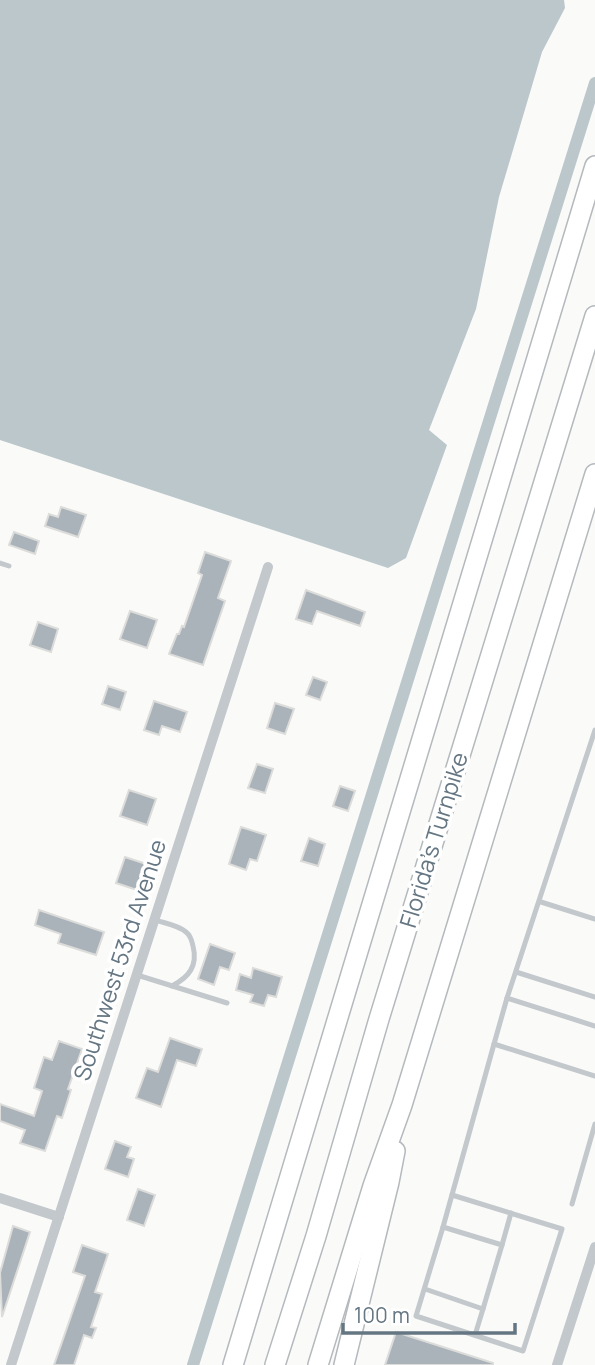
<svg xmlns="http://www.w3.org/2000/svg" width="595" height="1365" font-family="Manrope,sans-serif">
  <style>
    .water { fill: #bbc7cb }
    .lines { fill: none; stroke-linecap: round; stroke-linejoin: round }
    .canal { stroke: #bbc7cb; stroke-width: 12 }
    .building { fill: #aab3b9; stroke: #dcdcda; stroke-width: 2 }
    .motorway-casing { stroke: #b4b9bd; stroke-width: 22 }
    .service { stroke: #c3c8cc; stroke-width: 5 }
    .minor { stroke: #c3c8cc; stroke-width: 10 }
    .motorway { stroke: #fff; stroke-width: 19 }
    .labels { text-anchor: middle; stroke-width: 7; stroke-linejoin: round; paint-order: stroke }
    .street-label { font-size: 23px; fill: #657683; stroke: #fff }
  </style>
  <rect width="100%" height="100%" fill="#fafaf8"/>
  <path class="water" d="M0 0H564L565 8 542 52 499 197 476 309 429 430 447 445 406 558 388 568 0 440Z"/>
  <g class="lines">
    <path class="canal" d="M193 1365 595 83"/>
  </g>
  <g class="building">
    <path d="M61 507 86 515 78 537 45 526 49 514 58 517Z"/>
    <path d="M14 532 39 541 35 554 9 545Z"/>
    <path d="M205 552 231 561 218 598 225 601 203 665 169 654 177 634H179L182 626 184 627 202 575 198 573Z"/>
    <path d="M306 590 365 612 360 626 317 611 312 624 296 619Z"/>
    <path d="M130 611 157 620 147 648 120 639Z"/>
    <path d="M38 622 58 629 51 652 30 645Z"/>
    <path d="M313 677 327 682 320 700 306 695Z"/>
    <path d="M108 686 126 692 120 710 102 704Z"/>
    <path d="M154 701 187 712 180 732 162 726 159 735 144 730Z"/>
    <path d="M275 703 294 709 285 734 267 728Z"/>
    <path d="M257 764 273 769 265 793 248 788Z"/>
    <path d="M340 786 355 791 348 811 333 806Z"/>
    <path d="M129 790 156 799 147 825 120 816Z"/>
    <path d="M241 827 266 835 257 861 250 859 246 870 229 864Z"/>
    <path d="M309 838 325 844 318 866 301 861Z"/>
    <path d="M125 857 146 864 137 890 116 883Z"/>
    <path d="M39 910 104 932 96 955 58 943 61 934 35 925Z"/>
    <path d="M210 944 235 953 229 970 220 967 214 985 198 979Z"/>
    <path d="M253 968 282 977 276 997 268 995 264 1006 250 1002 253 995 236 990 240 974 251 978Z"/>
    <path d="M170 1038 202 1049 196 1066 177 1060 161 1107 136 1098 147 1068 158 1072Z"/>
    <path d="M59 1041 82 1049 68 1089 71 1090 62 1118 57 1116 45 1151 20 1143 25 1130 0 1121V1104L34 1116 42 1091 34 1088 41 1066 44 1057 52 1060Z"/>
    <path d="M115 1141 131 1147 127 1157 134 1159 128 1177 105 1169Z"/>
    <path d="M138 1189 155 1195 144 1226 127 1220Z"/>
    <path d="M13 1226 30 1232 2 1317 0 1273Z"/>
    <path d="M82 1245 108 1254 95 1292 102 1294 91 1327 96 1328 92 1338 84 1335 74 1365H54L85 1276 73 1272Z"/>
    <path d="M396 1332 493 1363V1365H385Z"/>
  </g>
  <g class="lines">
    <defs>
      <g id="motorway">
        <path d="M233 1365 595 166"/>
        <path d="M275 1365 316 1236 379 1019 595 316"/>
        <path d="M318 1365 373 1186 402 1105 595 474"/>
        <path d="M344 1365 389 1182 395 1151"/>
      </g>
    </defs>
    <use href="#motorway" class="motorway-casing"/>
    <g class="service">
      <path d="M0 563 9 566"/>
      <path d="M541 902 595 919"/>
      <path d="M155 920C164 923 178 925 186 932 190 935 192 941 193 946 198 966 189 977 172 986"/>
      <path d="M516 972 595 997"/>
      <path d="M137 975 227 1003"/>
      <path d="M507 998 595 730"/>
      <path d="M595 1026 507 998 494 1044 595 1076"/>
      <path d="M572 1204 595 1124"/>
      <path d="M443 1227 416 1316 523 1351 562 1229 452 1195"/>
      <path d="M502 1245 511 1213"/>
      <path d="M425 1289 483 1309 502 1245 443 1227 494 1044"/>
      <path d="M475 1335 483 1309"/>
    </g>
    <g class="minor">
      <path d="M0 1198 59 1217"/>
      <path d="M11 1365 268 567"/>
      <path d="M557 1365 595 1247"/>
    </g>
    <use href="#motorway" class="motorway"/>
  </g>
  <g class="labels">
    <g class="street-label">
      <text transform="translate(434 840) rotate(-73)" y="8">Florida's Turnpike</text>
      <text transform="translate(120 960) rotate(-72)" y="8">Southwest 53rd Avenue</text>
    </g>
  </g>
  <path d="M343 1323v10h172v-10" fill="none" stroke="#657683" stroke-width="3.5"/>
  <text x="354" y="1323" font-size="21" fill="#657683" stroke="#ffffff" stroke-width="5" paint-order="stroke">100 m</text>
</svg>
